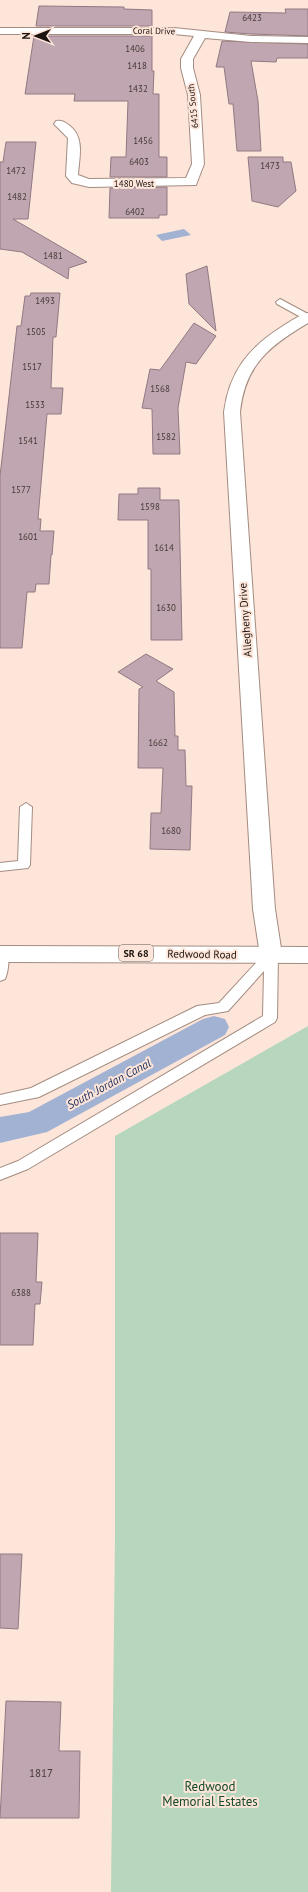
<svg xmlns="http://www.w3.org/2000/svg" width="308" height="1892" font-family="'PT Sans',sans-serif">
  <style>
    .green { fill: #b6d7be }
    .water { fill: #a2b2d3 }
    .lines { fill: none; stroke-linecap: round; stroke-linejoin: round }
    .canal { fill: #a2b2d3; fill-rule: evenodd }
    .building { fill: #bfa6b0; stroke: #917983 }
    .service-casing { stroke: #a38c81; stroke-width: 2 }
    .minor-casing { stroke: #a38c81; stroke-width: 2 }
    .primary-casing { stroke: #a38c81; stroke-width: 2 }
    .service { fill: #fff; fill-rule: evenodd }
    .minor { fill: #fff; fill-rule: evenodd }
    .primary { fill: #fff; fill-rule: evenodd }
    .labels { text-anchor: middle; stroke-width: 4; stroke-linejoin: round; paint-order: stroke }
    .number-label { font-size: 9px; fill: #453837 }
    .far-street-label { font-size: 9px; fill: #1c140f; stroke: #fee5d9 }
    .shield { fill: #fee5d9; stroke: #60534c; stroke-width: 1 }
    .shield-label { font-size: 10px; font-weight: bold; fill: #1c140f }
    .street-label { font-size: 11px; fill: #1c140f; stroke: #fee5d9 }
    .near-number-label { font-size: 11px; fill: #453837 }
    .water-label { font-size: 12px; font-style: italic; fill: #1f315d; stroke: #fee5d9 }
    .near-park-label { font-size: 13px; fill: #134a28; stroke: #fee5d9 }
  </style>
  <rect width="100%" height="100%" fill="#fee5d9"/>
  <path class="green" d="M308 1026V1892H111L115 1534V1136Z"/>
  <path class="water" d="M184 229 191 235 162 241 156 235Z"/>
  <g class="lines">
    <path class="canal" d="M214 1016 225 1019 229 1027 225 1035 47 1132 0 1143V1117L29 1112 203 1019Z"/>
  </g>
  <g class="building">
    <path d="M39 6 124 7V9L152 10V26H36Z"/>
    <path d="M285 9H308V36L251 34 225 32 230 12 286 13Z"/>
    <path d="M34 36H152V71H154L153 94H159V157H167V177H110L111 157H126L128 101H74L75 94H25Z"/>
    <path d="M222 41 308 44V58H277L276 62 251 61 258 101 261 151H237L233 104H229L224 67H216Z"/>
    <path d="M6 142H36L28 219H13L87 262 69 268 68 279 22 252 0 249V162H3Z"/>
    <path d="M248 157H283V162H291L296 191 278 207 252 201Z"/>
    <path d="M167 187V215H159V218H109L110 188Z"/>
    <path d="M207 266 216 331 189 304 186 274Z"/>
    <path d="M31 293H60L56 337H53L51 388H63L61 414H47L38 519H41L40 531H54L52 555H51L49 584H36L35 592H27L22 648H0V476L17 326H21L25 296H30Z"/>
    <path d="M194 323 216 336 196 364 186 362 178 408 180 454H153L152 409 142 408 150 369 160 370Z"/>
    <path d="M138 488H160V500H179L182 640H151V569H148V520H118L119 494H138Z"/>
    <path d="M146 654 173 669 156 681 174 692 175 736H178V750H185L186 786H192L190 850 150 849 151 813H161L163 768H138L139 689 143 687 118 672Z"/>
    <path d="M0 1233H38L36 1282H42L40 1304H35L33 1345H0Z"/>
    <path d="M0 1554H22L18 1629 0 1628Z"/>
    <path d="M6 1701 61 1702 59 1751H80L79 1818H0Z"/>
  </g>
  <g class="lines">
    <defs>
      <g id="service">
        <path d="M280 299 308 314V321L277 304 276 302Z"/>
        <path d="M26 803 32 807 30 865 28 868 0 871V863L18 861 20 807Z"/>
        <path d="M2 949 7 951C10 957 8 973 5 979L0 981V950Z"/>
        <path d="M271 950 276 952 278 955 277 1018 275 1022 28 1169 0 1180V1168L18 1161 263 1016 264 971 228 1011 205 1015 39 1097 0 1105V1095L31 1088 197 1006 219 1003 266 952Z"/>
      </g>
      <g id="minor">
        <path d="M0 28H174L251 36 308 37V43L251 42 205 38 193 59V68L200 95 204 164 196 185 89 187 72 183 66 176 68 138 54 124 56 121C62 120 65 122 70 126 85 138 79 158 78 175L89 179 186 178 192 164 188 95 181 68V59L194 36 174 34H0Z"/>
        <path d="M308 313V323C269 346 245 365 240 412L275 909 282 955 279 961 271 963 263 961 260 955 253 909 224 412C229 372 249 347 283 326 291 321 299 315 308 313Z"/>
      </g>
      <path id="primary" d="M0 946 308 947V963L0 962Z"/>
    </defs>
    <use href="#service" class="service-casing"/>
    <use href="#minor" class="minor-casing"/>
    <use href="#primary" class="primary-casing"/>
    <use href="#service" class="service"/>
    <use href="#minor" class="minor"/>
    <use href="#primary" class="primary"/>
  </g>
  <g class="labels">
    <g class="number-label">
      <text x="252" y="21">6423</text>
      <text x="135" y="52">1406</text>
      <text x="137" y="69">1418</text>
      <text x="138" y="92">1432</text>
      <text x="143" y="144">1456</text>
      <text x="139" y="165">6403</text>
      <text x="270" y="169">1473</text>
      <text x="16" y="174">1472</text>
      <text x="17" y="200">1482</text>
      <text x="135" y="215">6402</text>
      <text x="53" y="259">1481</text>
      <text x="45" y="304">1493</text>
      <text x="36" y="335">1505</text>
      <text x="32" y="370">1517</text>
      <text x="160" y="392">1568</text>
      <text x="35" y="408">1533</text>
      <text x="166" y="440">1582</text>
      <text x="28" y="444">1541</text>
      <text x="21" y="493">1577</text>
      <text x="150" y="510">1598</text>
      <text x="28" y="540">1601</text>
      <text x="164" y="551">1614</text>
      <text x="166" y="611">1630</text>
      <text x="158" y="746">1662</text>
      <text x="171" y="834">1680</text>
      <text x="21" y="1296">6388</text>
    </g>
    <g class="far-street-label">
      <text transform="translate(154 31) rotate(1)" y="3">Coral Drive</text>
      <text transform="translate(193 106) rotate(-96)" y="3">6415 South</text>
      <text x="134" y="187">1480 West</text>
    </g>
    <rect class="shield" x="119" y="945" width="34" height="16" rx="3"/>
    <g class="shield-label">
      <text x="136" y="957">SR 68</text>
    </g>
    <g class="street-label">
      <text transform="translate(245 620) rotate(-94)" y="4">Allegheny Drive</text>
      <text transform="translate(202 954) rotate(1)" y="4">Redwood Road</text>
    </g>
    <g class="near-number-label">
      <text x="41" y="1777">1817</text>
    </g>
    <g class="water-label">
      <text transform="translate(109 1084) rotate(-28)" y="4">South Jordan Canal</text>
    </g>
    <g class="near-park-label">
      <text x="210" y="1791">Redwood<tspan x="210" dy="15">Memorial Estates</tspan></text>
    </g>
  </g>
  <g transform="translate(36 36) rotate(270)" stroke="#fee5d9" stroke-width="3" paint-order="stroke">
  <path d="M0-3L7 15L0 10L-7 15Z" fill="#1c140f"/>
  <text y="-6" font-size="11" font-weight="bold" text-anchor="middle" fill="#1c140f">N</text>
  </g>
</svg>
